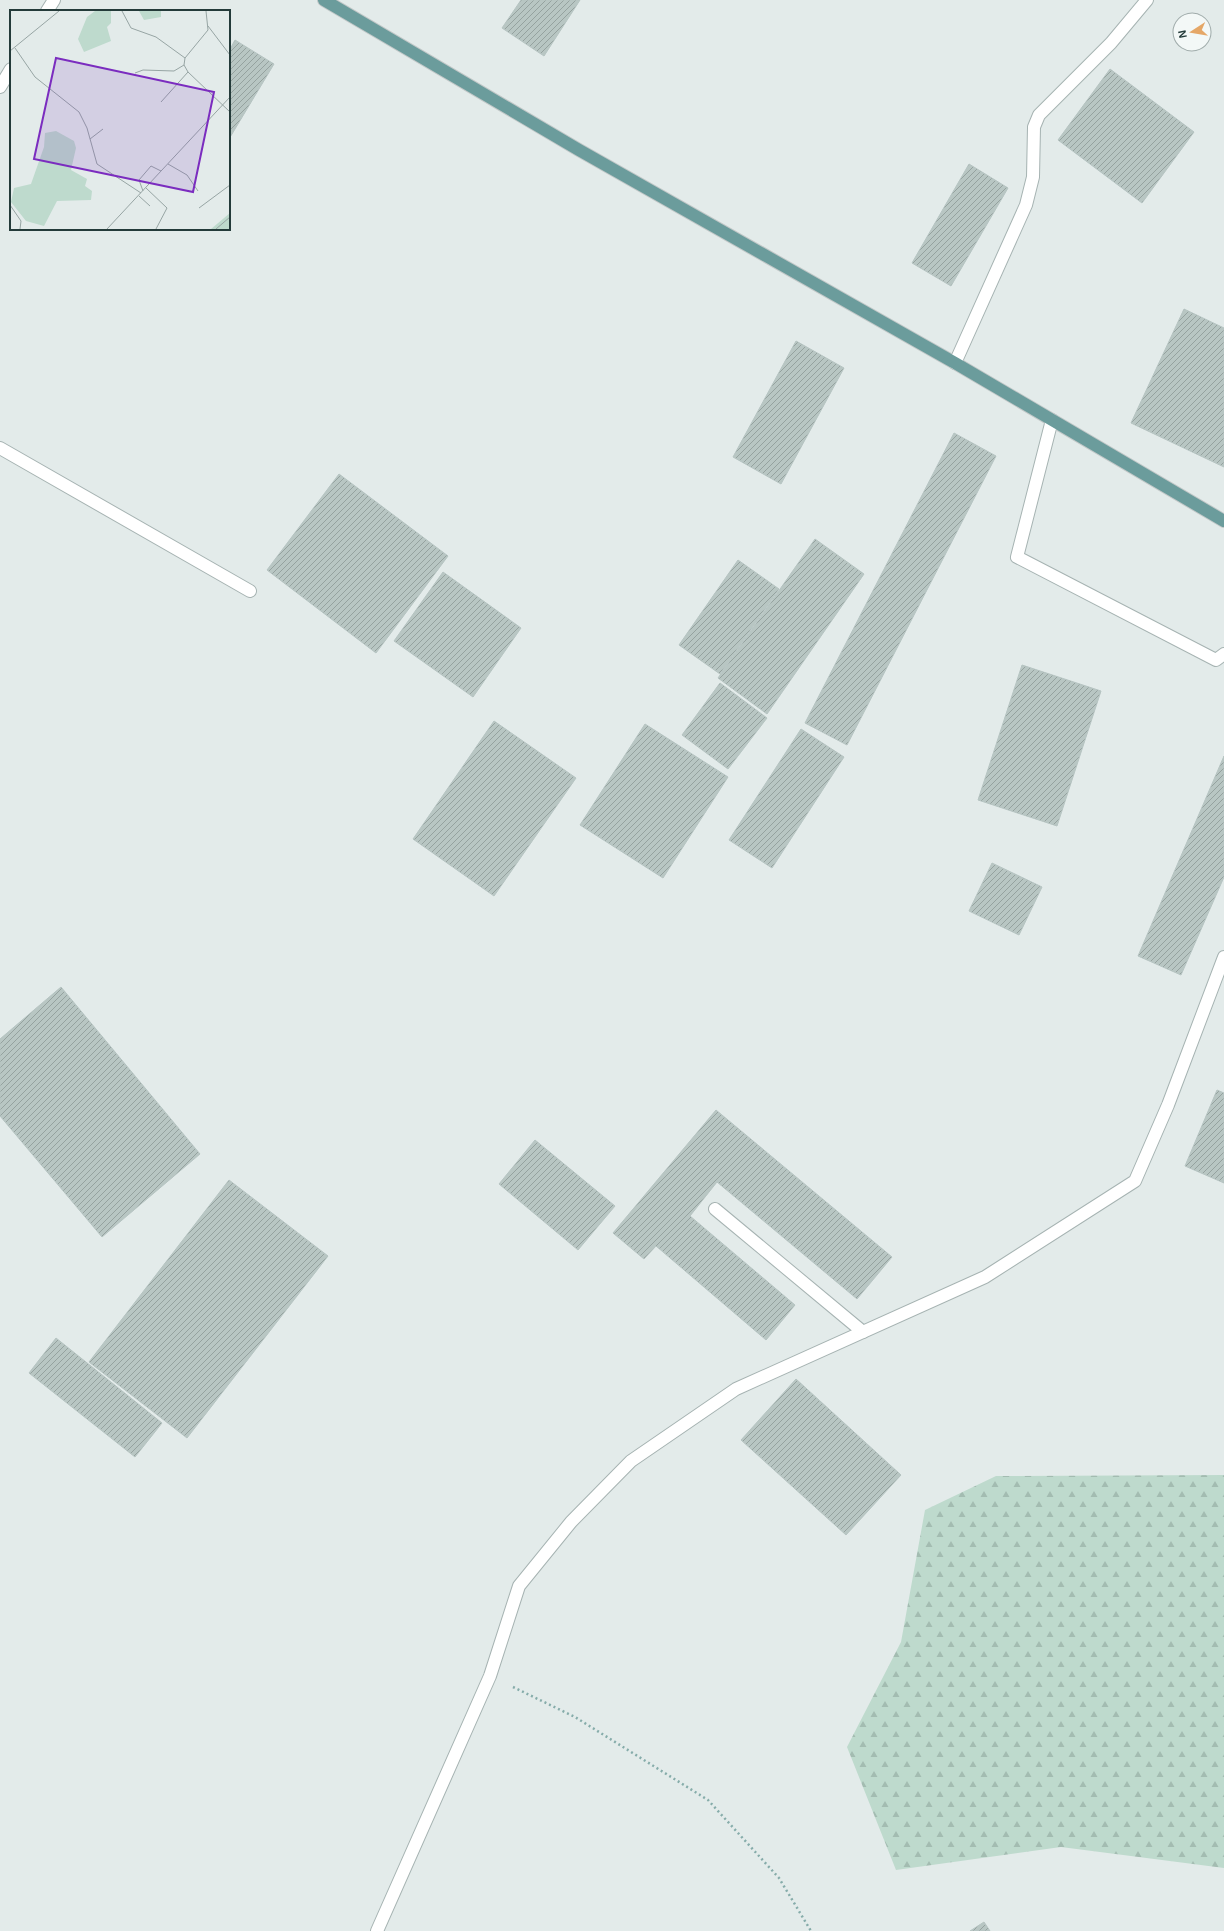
<svg xmlns="http://www.w3.org/2000/svg" width="1224" height="1931" font-family="Arial,sans-serif">
  <style>
    .forest { fill: url(#forest-firs) }
    .building { fill: url(#building-hatch); stroke: #b6c4c2 }
    .lines { fill: none; stroke-linecap: round; stroke-linejoin: round }
    .minor-casing { stroke: #a6b3b2; stroke-width: 14 }
    .major-casing { stroke: #c2c8c8; stroke-width: 14 }
    .path { stroke: #86acaa; stroke-width: 2.5; stroke-dasharray: 2 3; stroke-linecap: butt }
    .minor { stroke: #fff; stroke-width: 12 }
    .major { stroke: #6b9c9c; stroke-width: 12 }
    .inset-road { fill: none; stroke: #97a5a4; stroke-width: 1 }
    .view { fill: #7b2cbf; fill-opacity: 0.15; stroke: #7b2cbf; stroke-width: 2 }
    .inset-edge { fill: none; stroke: #243b3a; stroke-width: 2 }
  </style>
  <defs>
    <pattern id="forest-firs" width="22" height="20" patternUnits="userSpaceOnUse"><rect width="22" height="20" fill="#bedacd"/><path d="M5 1l3.5 6h-7zM16 11l3.5 6h-7z" fill="#a3bcb1"/></pattern>
    <pattern id="building-hatch" width="6" height="6" patternUnits="userSpaceOnUse"><rect width="6" height="6" fill="#b8c6c3"/><path d="M-1 1l2-2M0 6l6-6M5 7l2-2" fill="none" stroke="#95a29f"/></pattern>
  </defs>
  <rect width="100%" height="100%" fill="#e3ebea"/>
  <path class="forest" d="M1224 1475V1868L1061 1847 896 1870 847 1747 901 1642 925 1510 996 1476Z"/>
  <g class="building">
    <path d="M521 0H580L544 56 502 28Z"/>
    <path d="M235 40 274 64 229 139V51Z"/>
    <path d="M1110 69 1194 132 1142 203 1058 140Z"/>
    <path d="M969 164 1008 188 951 286 912 263Z"/>
    <path d="M1184 309 1224 328V467L1131 423Z"/>
    <path d="M796 341 844 368 781 484 733 457Z"/>
    <path d="M954 433 996 456 847 745 805 723Z"/>
    <path d="M339 474 448 556 376 653 267 570Z"/>
    <path d="M815 539 864 574 767 714 718 678Z"/>
    <path d="M738 560 779 589 720 674 679 645Z"/>
    <path d="M443 572 521 628 473 697 394 641Z"/>
    <path d="M1022 665 1101 691 1057 826 978 800Z"/>
    <path d="M720 683 767 718 728 769 682 735Z"/>
    <path d="M494 721 576 778 494 896 413 839Z"/>
    <path d="M645 724 728 777 663 878 580 825Z"/>
    <path d="M801 729 844 757 772 868 729 840Z"/>
    <path d="M1224 756V877L1181 975 1138 956Z"/>
    <path d="M992 863 1042 887 1019 935 969 911Z"/>
    <path d="M61 987 200 1154 102 1237 0 1116V1039Z"/>
    <path d="M1217 1090 1224 1093V1183L1185 1166Z"/>
    <path d="M716 1110 892 1257 857 1299 717 1182 690 1216 795 1305 766 1340 656 1246 644 1259 613 1233Z"/>
    <path d="M535 1140 615 1206 578 1250 499 1184Z"/>
    <path d="M229 1180 328 1256 187 1438 89 1362Z"/>
    <path d="M56 1338 162 1423 135 1457 29 1373Z"/>
    <path d="M796 1379 901 1475 846 1535 741 1440Z"/>
    <path d="M984 1922 990 1931H970Z"/>
  </g>
  <g class="lines">
    <defs>
      <g id="minor">
        <path d="M47 11 54 0"/>
        <path d="M0 87 11 69"/>
        <path d="M955 363 1026 205 1033 177 1034 127 1039 115 1111 43 1147 0"/>
        <path d="M1052 420 1017 557 1216 660 1224 654"/>
        <path d="M0 448 250 591"/>
        <path d="M715 1209 863 1332"/>
        <path d="M377 1931 490 1676 519 1586 571 1522 631 1461 736 1389 985 1277 1135 1181 1168 1105 1224 957"/>
      </g>
      <path id="major" d="M324 0 579 150 955 363 1224 521"/>
    </defs>
    <use href="#minor" class="minor-casing"/>
    <use href="#major" class="major-casing"/>
    <path class="path" d="M513 1687 575 1717 708 1800 779 1878 811 1931"/>
    <use href="#minor" class="minor"/>
    <use href="#major" class="major"/>
  </g>
  <g transform="translate(10 10)">
    <rect width="220" height="220" fill="#e3ebea"/>
    <path d="M220 203V219H201Z" fill="#bedacd"/>
    <path d="M85 1H101V13L97 17 101 31 74 42 68 29 77 7ZM129 1H151V7L134 10ZM46 121 64 131 66 138 61 160 77 169 75 176 82 181 81 190 47 191 34 216 16 211 1 192 4 178 21 174 34 137 35 123Z" fill="#bedacd"/>
    <path class="inset-road" d="M112 1 121 18 146 27 175 48M196 1 198 20 175 48 174 55 178 62 220 102M198 16 220 45M5 38 25 67 69 102 77 118 87 154 131 183M0 41 49 1M125 63 133 60 164 61 174 55M151 92 178 62M80 129 93 119M158 154 177 165 188 181M136 178 157 198 146 219M133 181 129 170 141 156 151 161M129 186 140 196M0 195 11 211 10 219M189 198 220 175M97 219 220 87M206 219 220 207"/>
    <path class="view" d="M46 48 204 82 183 182 24 149Z"/>
    <rect width="220" height="220" class="inset-edge"/>
  </g>
  <g transform="translate(1192 32) rotate(258)"><circle r="19" fill="#f3f8f7" stroke="#a0acab"/>
  <path d="M0-3L7 15L0 10L-7 15Z" fill="#e5a767"/>
  <text y="-6" font-size="11" font-weight="bold" text-anchor="middle" fill="#243b3a">N</text>
  </g>
</svg>
